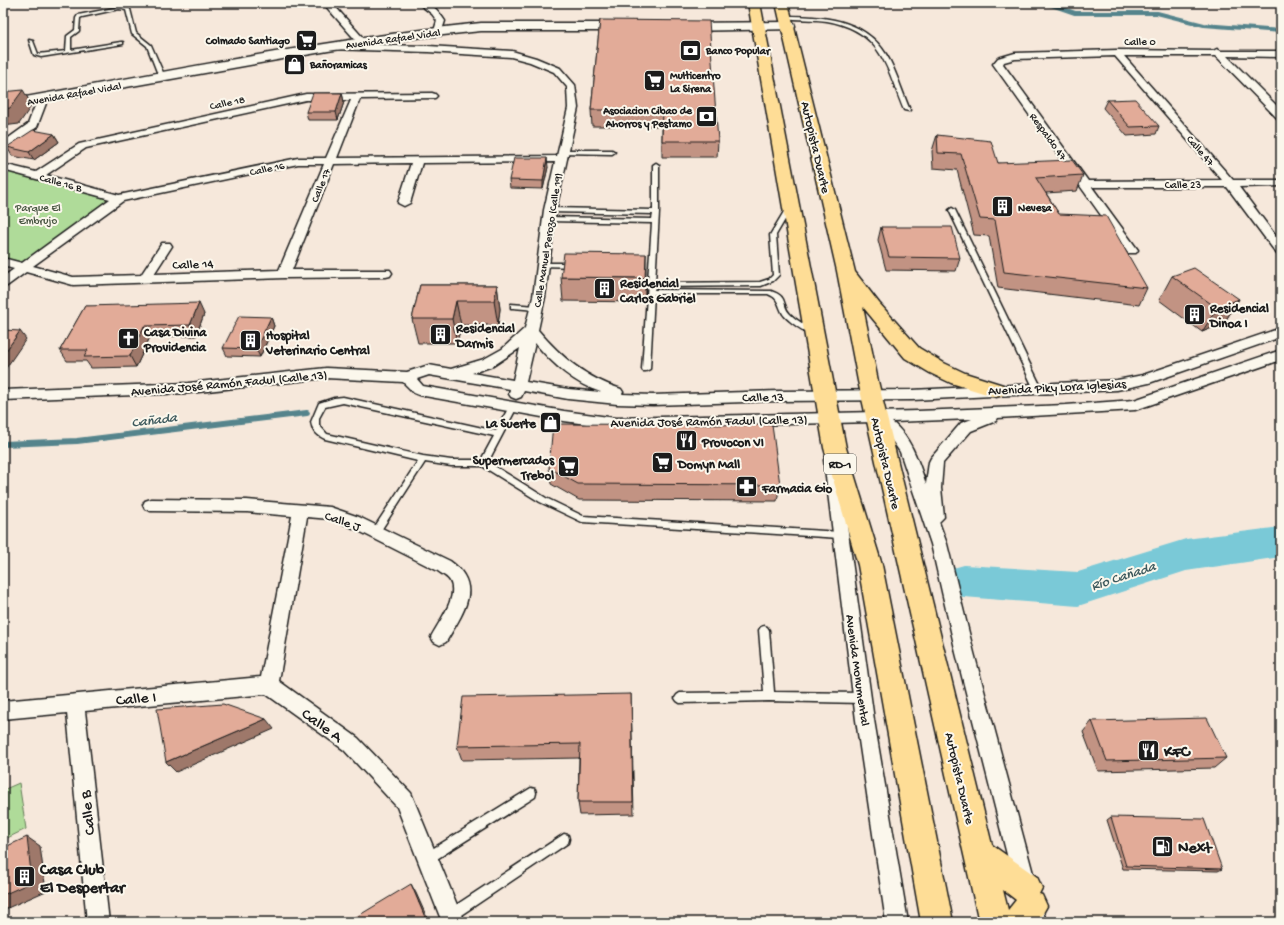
<svg xmlns="http://www.w3.org/2000/svg" width="1284" height="925" font-family="'Gochi Hand',sans-serif">
  <style>
    .green { fill: #afdb99; stroke: #667c5a }
    .lines { fill: none; stroke-linecap: round; stroke-linejoin: round }
    .stream-far1 { stroke: #54848c; stroke-width: 4 }
    .stream { stroke: #54848c; stroke-width: 6 }
    .river { fill: #7ac9d7; fill-rule: evenodd }
    .service-casing { stroke: #1c1c1c; stroke-width: 3 }
    .minor-casing { stroke: #1c1c1c; stroke-width: 3 }
    .secondary-casing { stroke: #1c1c1c; stroke-width: 3 }
    .motorway-casing { stroke: #1c1c1c; stroke-width: 3 }
    .service { fill: #fbf7ec; fill-rule: evenodd }
    .minor { fill: #fbf7ec; fill-rule: evenodd }
    .secondary { fill: #fbf7ec; fill-rule: evenodd }
    .motorway { fill: #fedd96; fill-rule: evenodd }
    .wall { fill: #c29383; stroke: #1c1c1c }
    .shaded-wall { fill: #9e786a; stroke: #1c1c1c }
    .building { fill: #e2ab98; stroke: #1c1c1c }
    .labels { text-anchor: middle; stroke-width: 4; stroke-linejoin: round; paint-order: stroke }
    .far-street-label { font-size: 11px; fill: #1c1c1c; stroke: #fbf7ec }
    .far-poi-label { font-size: 11px; font-weight: bold; fill: #1c1c1c; stroke: #fbf7ec; text-anchor: start }
    .far-park-label { font-size: 11px; fill: #485542; stroke: #fbf7ec }
    .shield { fill: #fbf7ec; stroke: #5f5e5a; stroke-width: 1 }
    .shield-label { font-size: 12px; font-weight: bold; fill: #1c1c1c }
    .street-label { font-size: 13px; fill: #1c1c1c; stroke: #fbf7ec }
    .poi-label { font-size: 13px; font-weight: bold; fill: #1c1c1c; stroke: #fbf7ec; text-anchor: start }
    .water-label { font-size: 14px; font-style: italic; fill: #3d595d; stroke: #fbf7ec }
    .near-street-label { font-size: 16px; fill: #1c1c1c; stroke: #fbf7ec }
    .near-poi-label { font-size: 16px; font-weight: bold; fill: #1c1c1c; stroke: #fbf7ec; text-anchor: start }
  </style>
  <rect width="100%" height="100%" fill="#f6e8db"/>
  <filter id="ink" filterUnits="userSpaceOnUse"><feTurbulence type="fractalNoise" baseFrequency=".025" numOctaves="2"/><feDisplacementMap in="SourceGraphic" scale="8" xChannelSelector="R" yChannelSelector="G"/><feConvolveMatrix kernelMatrix="1 2 1 2 8 2 1 2 1" color-interpolation-filters="sRGB"/></filter>
  <g filter="url(#ink)">
    <g class="green">
      <path d="M3 167 119 198 22 269 3 263Z"/>
      <path d="M19 783 26 829 3 840V790Z"/>
    </g>
    <g class="lines">
      <path class="stream-far1" d="M1046 3 1075 13H1157L1204 25 1281 31"/>
      <path class="stream" d="M3 444 77 441 307 413"/>
      <path class="river" d="M1281 527V557L1186 571 1078 606 964 597 950 593 945 581 950 569 964 565 1078 572 1186 539Z"/>
      <defs>
        <g id="service">
          <path d="M119 7 130 9 136 33 151 45 165 77 164 78 159 77 147 46 132 34 126 10 119 9 82 17 80 18 79 31 71 37V50L121 42H123V44L41 57 34 55 29 40 33 41 38 54 66 51 67 36 75 30 76 18 78 15Z"/>
          <path d="M786 16C828 16 869 20 890 61 898 77 903 94 910 110L909 111 904 110C886 66 882 31 827 21 813 19 798 20 784 18V16Z"/>
          <path d="M562 150H612L615 152 612 154 560 153V151Z"/>
          <path d="M656 163 659 165V212L655 283 760 282 769 279 773 275 770 235 788 205 790 204 793 206 776 235 779 275 773 281 761 286 655 287 654 290 771 291C789 297 781 305 790 314 797 321 807 326 814 330L815 332 814 334C807 335 787 320 783 314 778 305 779 298 768 294H654L650 369 646 371H643L642 369 652 223 549 221 546 219 549 217 652 219 653 214 550 212 547 210 550 208 653 210V165Z"/>
          <path d="M952 208 955 210 1042 389 1041 391 1038 392 1034 389 949 210Z"/>
          <path d="M544 263H574L577 265 574 267 542 266V264Z"/>
          <path d="M511 304 536 306 539 308 536 310 513 308H511Z"/>
          <path d="M343 397 496 431 510 405H516L517 407 488 462 546 498 583 516 840 532 843 533 844 535 843 537 840 538 582 522 540 502 482 466H451L425 462 378 535 375 536 372 535 371 533 372 531 418 461 325 439C318 436 312 430 311 422L319 403 334 398ZM343 403 494 436 481 460H451L423 456 327 434 319 425V418L325 407Z"/>
          <path d="M764 626 767 627 769 630 774 692 862 693 865 695 867 698 865 701 862 703 769 701 680 703 677 701 675 698 677 695 680 693 764 692 759 630 761 627Z"/>
          <path d="M531 788 535 789 536 793 535 797 432 862 428 864 424 862 422 858 424 854Z"/>
          <path d="M564 834 568 835 569 839 568 843 455 919 451 921 447 919 445 915 447 911Z"/>
        </g>
        <g id="minor">
          <path d="M323 3H332L365 40 366 42 365 44H359Z"/>
          <path d="M418 3C433 3 437 9 445 21L441 33H435L434 31 437 21 432 14Z"/>
          <path d="M331 44 428 46 512 51 536 58 560 68 575 85 578 108 556 210 545 297 538 330C561 357 586 378 621 389L623 392 622 394 653 395 778 391 912 390 1117 380 1143 375 1281 328V337L1149 383 1117 390 912 400 778 401 653 405 617 404 568 399 524 391 521 397 516 399 511 397 509 394 510 389 429 375 417 379 423 386 564 411 616 418 918 411 1066 405 1134 400 1281 350V360L1135 410 998 418 996 421 971 431 943 463 941 488 944 517 939 522 947 544 974 653 1046 922H1024L956 653 931 544 900 452 889 436 874 422 616 428 564 421 419 395 414 393 403 382 326 378 189 393 3 400V390L189 383 326 368 407 372 429 365 451 369 484 359 502 349 525 328 533 297 544 210 555 162 422 163 410 203 404 206 398 203 411 163 334 164 292 270H390L392 273 390 276 386 277 284 278 73 285 26 272 7 286 3 287V277L14 269 3 266V258L22 263 110 199 3 170V164L36 172 79 144 306 94 432 93 435 94 437 96 435 98 360 99 337 158 557 156 568 108 567 87 554 72 530 62 511 57 428 52 328 49 326 47ZM306 100H351L326 158H298L119 195 46 175 86 148ZM298 164H324L279 270 154 274 172 246 170 243H162L141 275 73 277 33 266 123 201ZM535 343C553 364 574 384 601 392L568 389 526 382ZM520 348 513 380 472 373 493 366ZM972 419 961 423 931 458 929 462 926 484C918 460 911 438 892 422Z"/>
          <path d="M1217 49 1221 51H1281V57L1227 56 1281 110V119L1277 118 1216 56H1124L1233 180H1281V186L1239 187 1281 243V255L1277 254 1227 187H1092L1138 250 1136 253H1128L993 64 998 58 1015 53 1117 50 1213 51ZM1115 56 1222 180 1088 181 1003 64 1004 62 1015 59Z"/>
          <path d="M43 95 48 98 37 127 7 149 3 150V142L28 124 38 98Z"/>
          <path d="M831 454 836 456 838 460 874 720 908 922H886L856 720 824 460 826 456Z"/>
          <path d="M151 499 247 500 330 507 359 517 450 561C485 586 462 614 446 642L440 645 434 642 431 637C438 623 459 597 450 581 448 577 442 574 438 571L347 525 330 519 307 517 279 681 358 738 411 793 464 922H442L397 807 344 750 266 694 85 711 109 922H87L67 713 3 719V701L261 677 292 516 247 512 151 511 145 509 143 505 145 501Z"/>
        </g>
        <g id="secondary">
          <path d="M789 22 794 23 795 26 794 29 680 31 675 30 674 27 675 24 680 23Z"/>
          <path d="M481 23H629L634 24 635 27 634 30 629 31H481L415 38 328 51 3 109V101C162 73 320 40 481 23Z"/>
        </g>
        <g id="motorway">
          <path d="M748 3H760L846 448 882 565 953 922H921L858 565 824 448Z"/>
          <path d="M776 3H788L855 272 879 303 919 348 944 363 965 373 1003 385 1006 390 1003 395 996 397 951 383 930 373 905 358 863 307 878 381 992 845 1037 877 1042 888 1039 894 1042 895 1047 906 1038 922H979L858 381 837 271ZM1003 890 1016 900 1008 910Z"/>
        </g>
      </defs>
      <use href="#service" class="service-casing"/>
      <use href="#minor" class="minor-casing"/>
      <use href="#secondary" class="secondary-casing"/>
      <use href="#motorway" class="motorway-casing"/>
      <use href="#service" class="service"/>
      <use href="#minor" class="minor"/>
      <use href="#secondary" class="secondary"/>
      <use href="#motorway" class="motorway"/>
    </g>
    <g class="wall">
      <path d="M600 20 718 141 717 157H662V126H592L591 110Z"/>
      <path d="M342 93 344 102 338 120H308L306 112Z"/>
      <path d="M1107 100 1159 126 1156 134 1127 136 1103 108Z"/>
      <path d="M54 134 59 142 34 160 12 156 7 147Z"/>
      <path d="M937 135 998 163 1083 175 1077 191 1046 193 1059 214 1147 288 1139 305 998 288 989 236 974 235 957 170 933 168 932 151Z"/>
      <path d="M548 167 543 189 510 188 509 180Z"/>
      <path d="M881 227 960 258 956 271 886 270 878 240Z"/>
      <path d="M1172 276 1239 299 1224 323 1202 332 1159 300Z"/>
      <path d="M561 277 646 278 645 302 563 301Z"/>
      <path d="M420 285H497L500 309 498 325H461L457 343H418L412 319Z"/>
      <path d="M85 306 204 314 196 336 150 337 136 367 91 368 86 361H67L60 350Z"/>
      <path d="M271 317 274 326 260 357 227 356 223 348Z"/>
      <path d="M549 468 780 485 777 501 579 500 551 484Z"/>
      <path d="M631 694 634 814 580 815 578 802 579 758 462 760 457 746Z"/>
      <path d="M1092 721 1226 758 1214 768 1098 771 1083 732Z"/>
      <path d="M1111 817 1222 869 1218 871 1123 869 1107 820Z"/>
    </g>
    <g class="shaded-wall">
      <path d="M23 90 32 105 19 124 3 126V109Z"/>
      <path d="M342 93 344 102 338 120 336 112Z"/>
      <path d="M54 134 59 142 34 160 29 152Z"/>
      <path d="M547 158 548 167 543 189V181Z"/>
      <path d="M646 254V278L645 302V278Z"/>
      <path d="M497 285 500 309 498 325 494 301Z"/>
      <path d="M1239 299 1224 323 1202 332 1217 308Z"/>
      <path d="M456 301 461 325 457 343 452 319Z"/>
      <path d="M199 303 204 314 196 336 190 325Z"/>
      <path d="M271 317 274 326 260 357 256 349Z"/>
      <path d="M144 326 150 337 136 367 130 356Z"/>
      <path d="M20 331 26 339 4 371 3 370V355Z"/>
      <path d="M266 719 274 729 176 772 166 762Z"/>
      <path d="M27 837 40 846 46 891 3 910V895Z"/>
      <path d="M411 884 416 893 429 922H427Z"/>
    </g>
    <g class="building">
      <path d="M600 20 709 21 718 141H662L663 110H591Z"/>
      <path d="M23 90 10 108 3 109V92Z"/>
      <path d="M313 93H342L336 112H306Z"/>
      <path d="M1135 99 1159 126 1130 127 1107 100Z"/>
      <path d="M33 130 54 134 29 152 7 147Z"/>
      <path d="M937 135 991 141 998 163 1072 160 1083 175 1036 178 1059 214 1106 216 1147 288 1004 272 995 220 980 219 961 154 938 153Z"/>
      <path d="M514 158H547L543 181 509 180Z"/>
      <path d="M881 227H952L960 258 889 257Z"/>
      <path d="M564 253 646 254 645 278 561 277Z"/>
      <path d="M1194 268 1239 299 1217 308 1172 276Z"/>
      <path d="M420 285H497L494 301H456L452 319H412Z"/>
      <path d="M199 303 190 325 144 326 130 356 84 357 88 350H60L85 306Z"/>
      <path d="M239 316 271 317 256 349 223 348Z"/>
      <path d="M3 330 20 331 3 355Z"/>
      <path d="M553 424 772 425 780 485 578 484 549 468Z"/>
      <path d="M631 694 633 802H578L580 744 457 746 463 697Z"/>
      <path d="M223 704 266 719 166 762 157 709Z"/>
      <path d="M1207 718 1226 758 1107 761 1092 721Z"/>
      <path d="M1111 817 1204 819 1222 869 1126 866Z"/>
      <path d="M27 837 32 882 3 895V848Z"/>
      <path d="M411 884 427 922H348Z"/>
    </g>
  </g>
  <defs>
    <symbol id="supermarket-square" viewBox="-11 -11 22 22"><rect x="-9" y="-9" width="18" height="18" rx="4" fill="#1c1c1c" stroke="#fbf7ec"/><path d="M-6-5.5h2.5l.6 2H6L4.5 2H-2.5L-4.4-4H-6ZM-1.5 3.2a1.3 1.3 0 1 0 .1 0ZM3 3.2a1.3 1.3 0 1 0 .1 0Z" fill="#fff"/></symbol>
    <symbol id="bank-square" viewBox="-11 -11 22 22"><rect x="-9" y="-9" width="18" height="18" rx="4" fill="#1c1c1c" stroke="#fbf7ec"/><path d="M-6-4H6V4H-6ZM0-2.3a2.3 2.3 0 1 0 0 4.6a2.3 2.3 0 1 0 0-4.6Z" fill="#fff"/></symbol>
    <symbol id="shop-square" viewBox="-11 -11 22 22"><rect x="-9" y="-9" width="18" height="18" rx="4" fill="#1c1c1c" stroke="#fbf7ec"/><path d="M-5-2.5h2.3a2.7 3.5 0 0 1 5.4 0H5L5.5 6h-11ZM-1.5-2.5h3a1.5 2.3 0 0 0-3 0Z" fill="#fff"/></symbol>
    <symbol id="building-square" viewBox="-11 -11 22 22"><rect x="-9" y="-9" width="18" height="18" rx="4" fill="#1c1c1c" stroke="#fbf7ec"/><path d="M-4-6H4V6H1V3H-1V6H-4ZM-2.5-4.3h1.7v1.8h-1.7ZM.8-4.3h1.7v1.8H.8ZM-2.5-1h1.7V.8h-1.7ZM.8-1h1.7V.8H.8Z" fill="#fff"/></symbol>
    <symbol id="church-square" viewBox="-11 -11 22 22"><rect x="-9" y="-9" width="18" height="18" rx="4" fill="#1c1c1c" stroke="#fbf7ec"/><path d="M-1.2-6h2.4v3.5h3.3v2.4h-3.3V6h-2.4V-.1h-3.3v-2.4h3.3Z" fill="#fff"/></symbol>
    <symbol id="restaurant-square" viewBox="-11 -11 22 22"><rect x="-9" y="-9" width="18" height="18" rx="4" fill="#1c1c1c" stroke="#fbf7ec"/><path d="M-5-6h1v4h1v-4h1v4h1v-4h1v5L-1.5 .5V6h-2V.5L-5-1ZM5-6V6H3V1.5H1.5Q1.5-4 5-6Z" fill="#fff"/></symbol>
    <symbol id="pharmacy-square" viewBox="-11 -11 22 22"><rect x="-9" y="-9" width="18" height="18" rx="4" fill="#1c1c1c" stroke="#fbf7ec"/><path d="M-2-6h4v4h4v4h-4v4h-4v-4h-4v-4h4Z" fill="#fff"/></symbol>
    <symbol id="fuel-square" viewBox="-11 -11 22 22"><rect x="-9" y="-9" width="18" height="18" rx="4" fill="#1c1c1c" stroke="#fbf7ec"/><path d="M-5.5-6h7V0h2V4h1.3V-2.5L3-4.5l.8-.8L6-3V5H2.5V1h-1V6h-7ZM-4.2-4.7v3.2H.2V-4.7Z" fill="#fff"/></symbol>
  </defs>
  <g fill-rule="evenodd">
    <use href="#supermarket-square" x="294" y="28" width="25" height="25"/>
    <use href="#bank-square" x="678" y="38" width="25" height="25"/>
    <use href="#shop-square" x="282" y="52" width="25" height="25"/>
    <use href="#supermarket-square" x="642" y="68" width="25" height="25"/>
    <use href="#bank-square" x="694" y="104" width="25" height="25"/>
    <use href="#building-square" x="990" y="194" width="25" height="25"/>
    <use href="#building-square" x="592" y="276" width="25" height="25"/>
    <use href="#building-square" x="1182" y="302" width="25" height="25"/>
    <use href="#building-square" x="428" y="322" width="25" height="25"/>
    <use href="#church-square" x="116" y="326" width="25" height="25"/>
    <use href="#building-square" x="238" y="328" width="25" height="25"/>
    <use href="#shop-square" x="538" y="410" width="25" height="25"/>
    <use href="#restaurant-square" x="674" y="428" width="25" height="25"/>
    <use href="#supermarket-square" x="650" y="450" width="25" height="25"/>
    <use href="#supermarket-square" x="556" y="454" width="25" height="25"/>
    <use href="#pharmacy-square" x="734" y="474" width="25" height="25"/>
    <use href="#restaurant-square" x="1136" y="738" width="25" height="25"/>
    <use href="#fuel-square" x="1150" y="834" width="25" height="25"/>
    <use href="#building-square" x="12" y="864" width="25" height="25"/>
  </g>
  <g class="labels">
    <g class="far-street-label">
      <text transform="translate(393 38) rotate(-8)" y="4">Avenida Rafael Vidal</text>
      <text x="1140" y="45">Calle 0</text>
      <text transform="translate(74 93) rotate(-10)" y="4">Avenida Rafael Vidal</text>
      <text transform="translate(227 102) rotate(-12)" y="4">Calle 18</text>
      <text transform="translate(1049 136) rotate(54)" y="4">Respaldo 47</text>
      <text transform="translate(1201 150) rotate(49)" y="4">Calle 47</text>
      <text transform="translate(267 168) rotate(-12)" y="4">Calle 16</text>
      <text transform="translate(61 182) rotate(15)" y="4">Calle 16 B</text>
      <text x="1183" y="188">Calle 23</text>
      <text transform="translate(320 185) rotate(-68)" y="4">Calle 17</text>
      <text transform="translate(547 240) rotate(-81)" y="4">Calle Manuel Perozo (Calle 19)</text>
    </g>
    <g class="far-poi-label">
      <text x="290" y="44" text-anchor="end">Colmado Santiago</text>
      <text x="706" y="54">Banco Popular</text>
      <text x="310" y="68">Bañoramicas</text>
      <text x="670" y="79">Multicentro<tspan x="670" dy="13">La Sirena</tspan></text>
      <text x="692" y="114" text-anchor="end">Asociacion Cibao de<tspan x="692" dy="13">Ahorros y Pestamo</tspan></text>
      <text x="1018" y="211">Nevesa</text>
    </g>
    <g class="far-park-label">
      <text x="38" y="211">Parque El<tspan x="38" dy="13">Embrujo</tspan></text>
    </g>
    <rect class="shield" x="824" y="454" width="32" height="20" rx="3"/>
    <g class="shield-label">
      <text x="840" y="468">RD-1</text>
    </g>
    <g class="street-label">
      <text transform="translate(817 147) rotate(77)" y="5">Autopista Duarte</text>
      <text transform="translate(193 263) rotate(-2)" y="5">Calle 14</text>
      <text transform="translate(229 382) rotate(-5)" y="5">Avenida José Ramón Fadul (Calle 13)</text>
      <text transform="translate(1057 386) rotate(-3)" y="5">Avenida Piky Lora Iglesias</text>
      <text transform="translate(763 396) rotate(-1)" y="5">Calle 13</text>
      <text transform="translate(709 420) rotate(-1)" y="5">Avenida José Ramón Fadul (Calle 13)</text>
      <text transform="translate(887 463) rotate(77)" y="5">Autopista Duarte</text>
      <text transform="translate(343 520) rotate(19)" y="5">Calle J</text>
      <text transform="translate(859 670) rotate(82)" y="5">Avenida Monumental</text>
      <text transform="translate(961 778) rotate(77)" y="5">Autopista Duarte</text>
    </g>
    <g class="poi-label">
      <text x="620" y="287">Residencial<tspan x="620" dy="15">Carlos Gabriel</tspan></text>
      <text x="1210" y="312">Residencial<tspan x="1210" dy="15">Dinoa I</tspan></text>
      <text x="456" y="332">Residencial<tspan x="456" dy="15">Darmis</tspan></text>
      <text x="144" y="336">Casa Divina<tspan x="144" dy="15">Providencia</tspan></text>
      <text x="266" y="339">Hospital<tspan x="266" dy="15">Veterinario Central</tspan></text>
      <text x="536" y="427" text-anchor="end">La Suerte</text>
      <text x="702" y="446">Provocon VI</text>
      <text x="554" y="464" text-anchor="end">Supermercados<tspan x="554" dy="15">Trebol</tspan></text>
      <text x="678" y="468">Domyn Mall</text>
      <text x="762" y="492">Farmacia Gio</text>
    </g>
    <g class="water-label">
      <text transform="translate(154 419) rotate(-7)" y="5">Cañada</text>
      <text transform="translate(1123 575) rotate(-18)" y="5">Río Cañada</text>
    </g>
    <g class="near-street-label">
      <text transform="translate(136 697) rotate(-5)" y="6">Calle I</text>
      <text transform="translate(323 724) rotate(36)" y="6">Calle A</text>
      <text transform="translate(86 813) rotate(-96)" y="6">Calle B</text>
    </g>
    <g class="near-poi-label">
      <text x="1164" y="756">KFC</text>
      <text x="1178" y="852">Next</text>
      <text x="40" y="874">Casa Club<tspan x="40" dy="18">El Despertar</tspan></text>
    </g>
  </g>
  <rect width="1284" height="925" fill="none" stroke="#fbf7ec" stroke-width="16"/>
  <rect x="8" y="8" width="1268" height="909" fill="none" stroke="#1c1c1c" stroke-width="1.5" filter="url(#ink)"/>
</svg>
